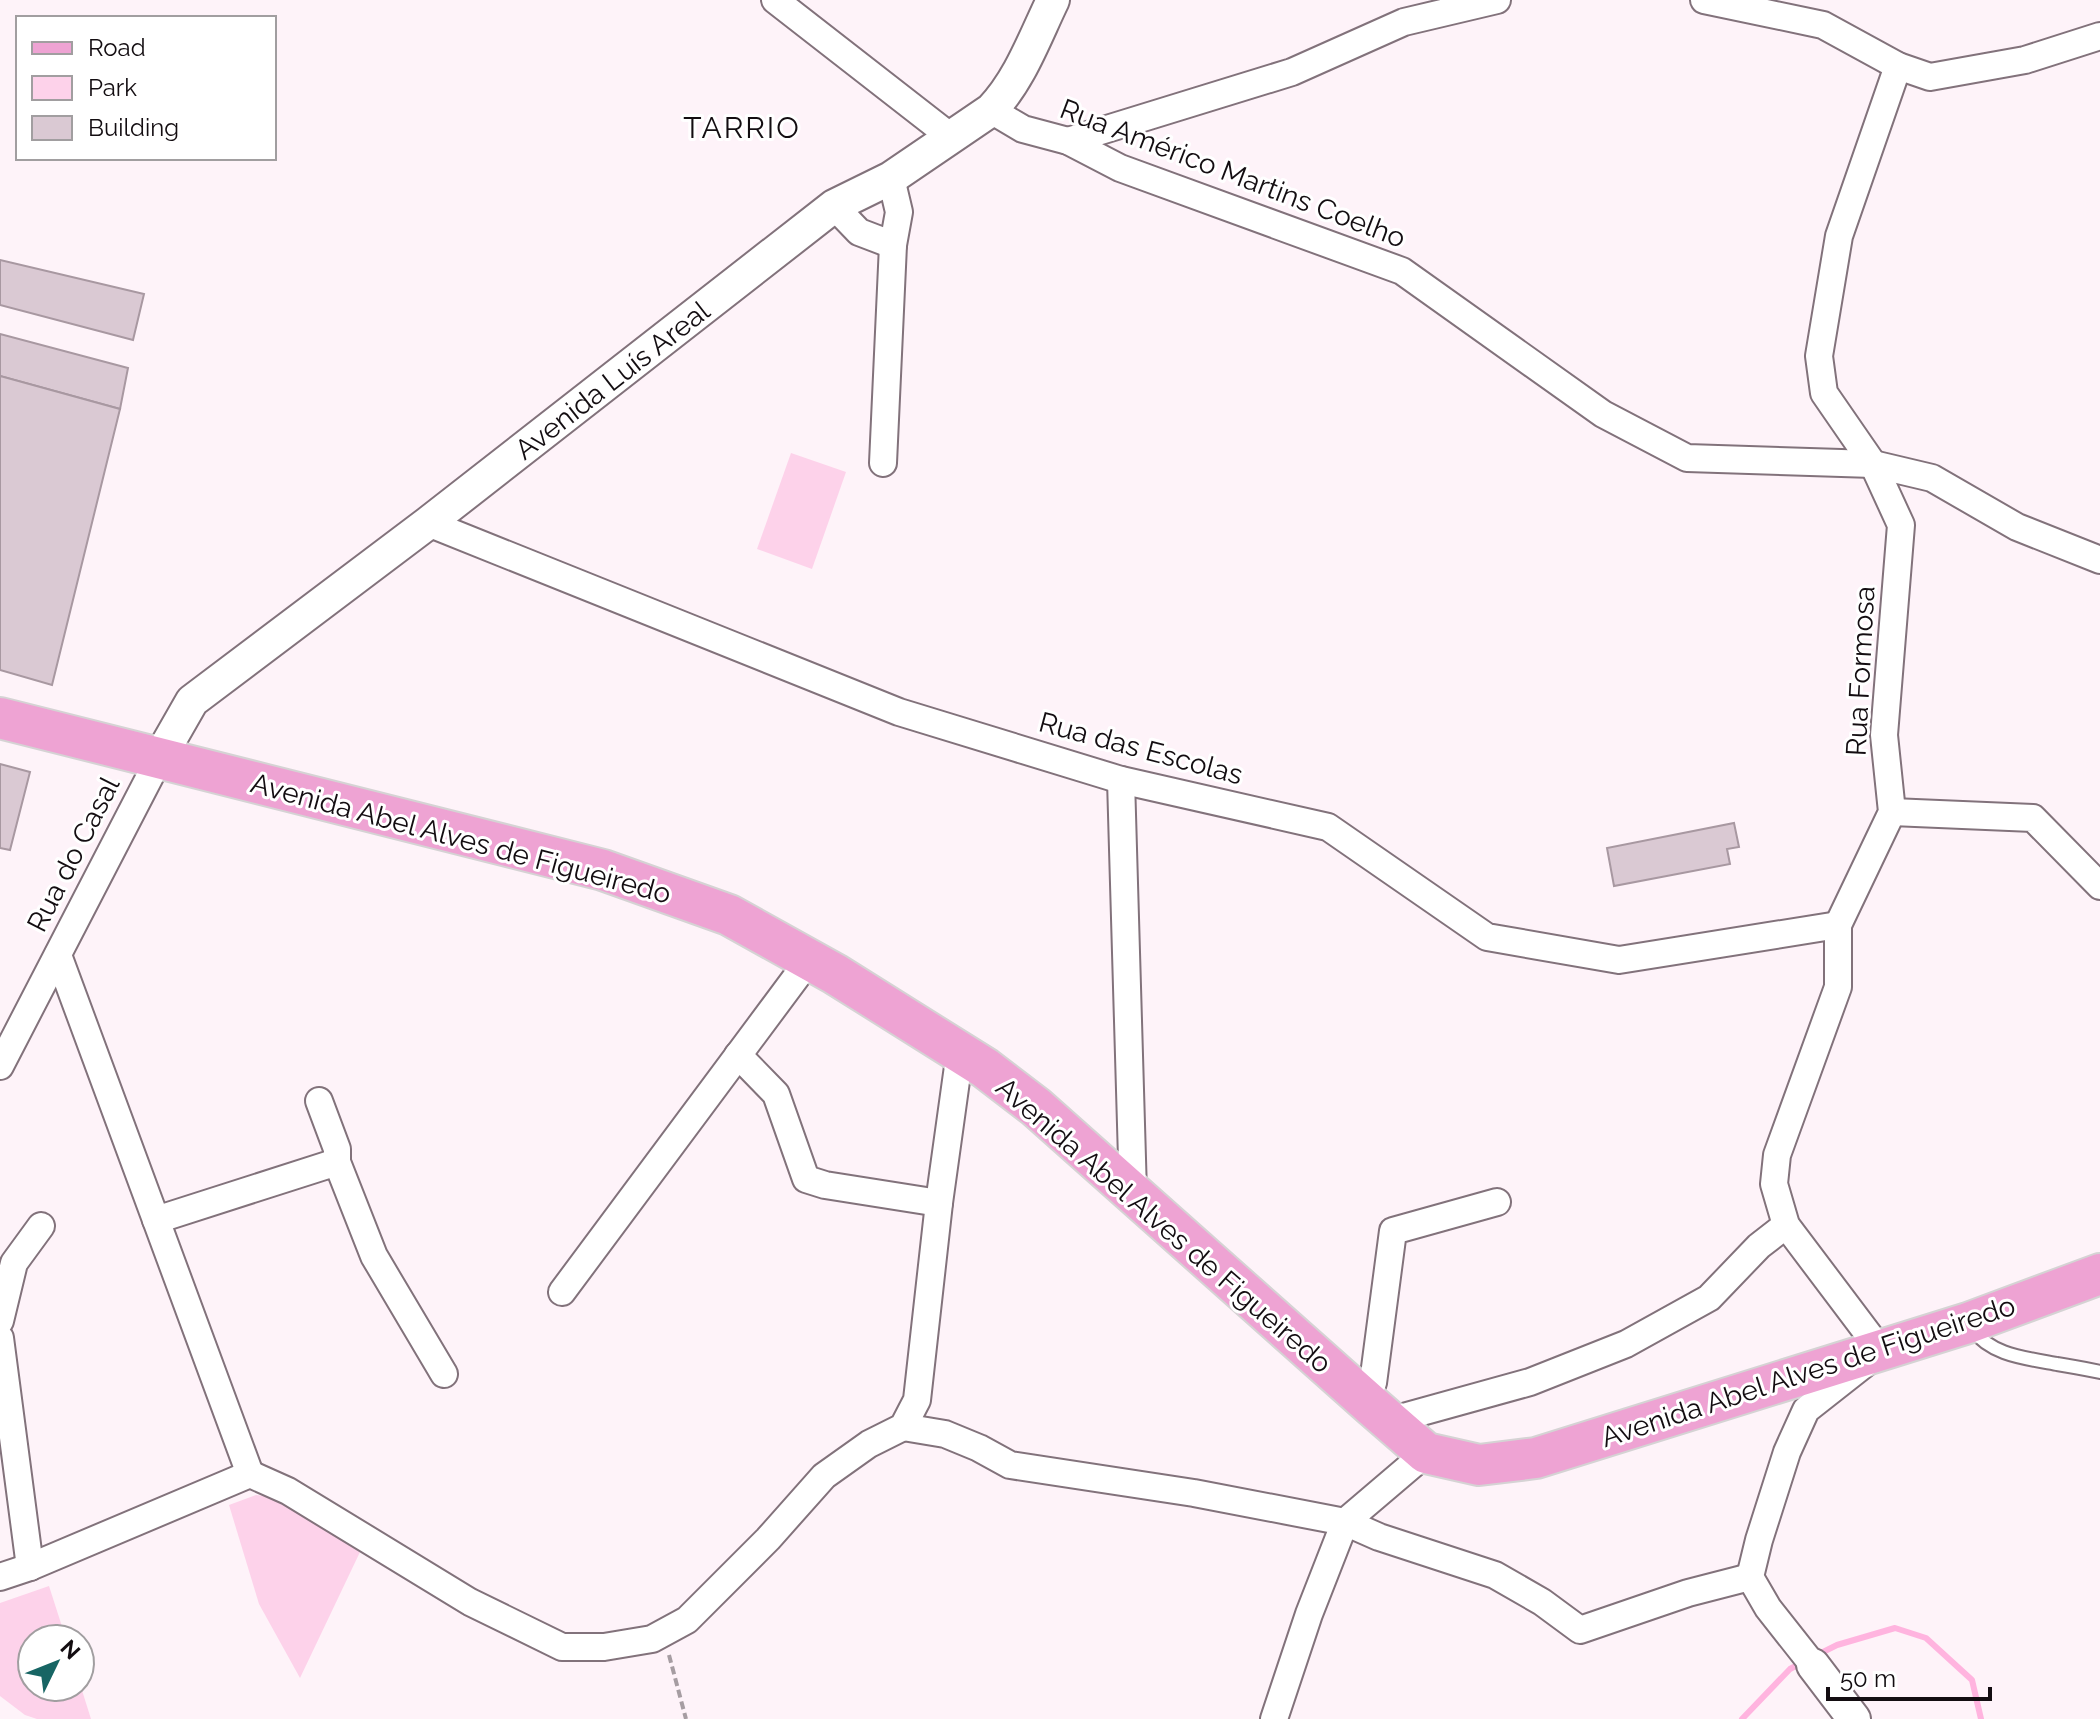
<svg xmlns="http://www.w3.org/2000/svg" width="2100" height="1719" font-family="Raleway,sans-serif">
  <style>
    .green { fill: #fdd2ea }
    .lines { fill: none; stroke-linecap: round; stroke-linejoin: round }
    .stream { stroke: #ffb4df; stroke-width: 6 }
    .building { fill: #dac9d3; stroke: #a898a1; stroke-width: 2 }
    .service-casing { stroke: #82727b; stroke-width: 16 }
    .minor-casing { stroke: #82727b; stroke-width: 30 }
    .tertiary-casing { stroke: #82727b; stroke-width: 36 }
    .primary-casing { stroke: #d5d3d4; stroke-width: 44 }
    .path { stroke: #a69da2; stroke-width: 4; stroke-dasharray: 8 4; stroke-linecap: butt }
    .service { stroke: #fff; stroke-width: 12 }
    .minor { stroke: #fff; stroke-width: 26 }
    .tertiary { stroke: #fff; stroke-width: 32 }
    .primary { stroke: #eea3d3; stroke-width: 40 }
    .labels { text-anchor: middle; stroke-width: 6; stroke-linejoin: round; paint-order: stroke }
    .street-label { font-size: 28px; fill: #130d11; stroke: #fff }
    .neighbourhood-label { font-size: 30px; letter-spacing: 2px; fill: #130d11; stroke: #fff }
  </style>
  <rect width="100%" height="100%" fill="#fef3f9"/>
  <g class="green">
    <path d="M791 453 846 472 812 569 757 549Z"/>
    <path d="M256 1495 275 1497 360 1552 300 1678 259 1604 229 1505Z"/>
    <path d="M49 1586 66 1639H32V1687H80V1684L91 1719H37L25 1715 0 1696V1603Z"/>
  </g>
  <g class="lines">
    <g class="stream">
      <path d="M1817 1655 1837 1645 1895 1628 1926 1638 1972 1680 1981 1719"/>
      <path d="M1742 1719 1790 1669 1803 1662"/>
    </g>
  </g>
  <g class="building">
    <path d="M0 260 144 294 133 340 0 305Z"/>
    <path d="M0 334 128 368 120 409 0 376Z"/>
    <path d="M0 376 120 409 52 685 0 670Z"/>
    <path d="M0 764 30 772 10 850 0 848Z"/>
    <path d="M1734 823 1739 847 1727 849 1730 864 1614 886 1607 848Z"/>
  </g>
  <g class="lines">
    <defs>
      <path id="service" d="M1972 1329C1992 1356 2026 1358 2057 1364 2071 1366 2086 1369 2100 1372"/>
      <g id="minor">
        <path d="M775 0 951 137"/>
        <path d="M1704 0 1823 25 1898 66 1930 77 2025 60 2100 36"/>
        <path d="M991 110 1023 129 1068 141 1120 168 1402 271 1603 414 1687 458 1873 464 1932 478 2017 527 2100 560"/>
        <path d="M1068 141 1292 72 1404 22 1497 0"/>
        <path d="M834 206 859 232 893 245"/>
        <path d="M883 463 893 245 899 212 891 178"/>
        <path d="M428 523 899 712 1121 780 1328 827 1487 937 1619 960 1838 925"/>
        <path d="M1121 780 1133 1193"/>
        <path d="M1892 812 2033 818 2100 886"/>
        <path d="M58 955 250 1474"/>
        <path d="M738 1055 776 1094 806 1179 825 1185 939 1203"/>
        <path d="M0 1066 160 757"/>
        <path d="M319 1101 337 1149V1162"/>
        <path d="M156 1220 337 1162 374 1256 444 1374"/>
        <path d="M562 1292 809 960"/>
        <path d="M0 1321 14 1263 41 1226"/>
        <path d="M0 1338 30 1567"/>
        <path d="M1361 1396 1373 1383 1393 1231 1497 1202"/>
        <path d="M1389 1421 1530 1382 1626 1344 1709 1298 1759 1246 1786 1225"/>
        <path d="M903 1427 945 1434 979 1448 1010 1465 1194 1493 1345 1522 1379 1537 1495 1575 1542 1602 1580 1630 1688 1593 1750 1577"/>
        <path d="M0 1577 30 1567 250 1474 288 1491 470 1602 562 1647H604L652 1639 687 1620 768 1539 824 1476 869 1444 903 1427 917 1400 939 1203 960 1052"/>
        <path d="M1813 1665 1768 1608 1750 1577 1759 1540 1787 1452 1806 1410 1881 1351 1786 1225 1774 1184 1777 1155 1838 987V925L1892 812 1884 735 1901 525 1873 464 1824 393 1819 356 1839 236 1898 66"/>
        <path d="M1274 1719 1309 1614 1345 1522 1426 1453"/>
      </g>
      <g id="tertiary">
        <path d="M160 757 192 701 428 523 834 206 891 178 991 110C1020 80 1035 37 1053 0"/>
        <path d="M1813 1665 1854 1719"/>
      </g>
      <path id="primary" d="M0 718 603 870 729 915 835 974 985 1068 1036 1107 1372 1406 1426 1453 1479 1465 1536 1458 1968 1323 2100 1274"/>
    </defs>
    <use href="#service" class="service-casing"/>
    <use href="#minor" class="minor-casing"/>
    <use href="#tertiary" class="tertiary-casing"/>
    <use href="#primary" class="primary-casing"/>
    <path class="path" d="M669 1655 686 1719"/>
    <use href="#service" class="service"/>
    <use href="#minor" class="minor"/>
    <use href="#tertiary" class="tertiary"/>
    <use href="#primary" class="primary"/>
  </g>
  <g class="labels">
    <g class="street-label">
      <text transform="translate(1233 173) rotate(21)" y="10">Rua Américo Martins Coelho</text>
      <text transform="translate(612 380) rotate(-38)" y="10">Avenida Luís Areal</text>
      <text transform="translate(1860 671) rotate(-87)" y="10">Rua Formosa</text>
      <text transform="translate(1141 748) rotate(15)" y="10">Rua das Escolas</text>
      <text transform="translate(461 838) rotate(15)" y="10">Avenida Abel Alves de Figueiredo</text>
      <text transform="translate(73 854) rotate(-63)" y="10">Rua do Casal</text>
      <text transform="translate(1164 1225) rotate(41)" y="10">Avenida Abel Alves de Figueiredo</text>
      <text transform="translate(1808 1371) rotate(-18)" y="10">Avenida Abel Alves de Figueiredo</text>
    </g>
    <g class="neighbourhood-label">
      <text x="742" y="138">TARRIO</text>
    </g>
  </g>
  <rect x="16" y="16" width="260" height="144" fill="#ffffff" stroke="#a19ea0" stroke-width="2"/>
  <rect x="32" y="42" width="40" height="12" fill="#eea3d3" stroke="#a19ea0" stroke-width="2"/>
  <text x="88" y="56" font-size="24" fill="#130d11">Road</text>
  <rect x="32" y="76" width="40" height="24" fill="#fdd2ea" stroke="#a19ea0" stroke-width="2"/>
  <text x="88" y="96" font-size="24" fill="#130d11">Park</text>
  <rect x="32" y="116" width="40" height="24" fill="#dac9d3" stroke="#a19ea0" stroke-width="2"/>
  <text x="88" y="136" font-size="24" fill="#130d11">Building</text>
  <g transform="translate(56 1663) rotate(47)"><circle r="38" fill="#ffffff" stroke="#a19ea0" stroke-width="2"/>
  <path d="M0-6L14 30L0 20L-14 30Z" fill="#176564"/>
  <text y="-12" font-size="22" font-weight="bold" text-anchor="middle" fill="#130d11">N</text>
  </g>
  <path d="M1828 1687v12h162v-12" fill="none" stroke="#130d11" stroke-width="4"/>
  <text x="1840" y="1687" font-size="24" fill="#130d11" stroke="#ffffff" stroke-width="6" paint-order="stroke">50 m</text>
</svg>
